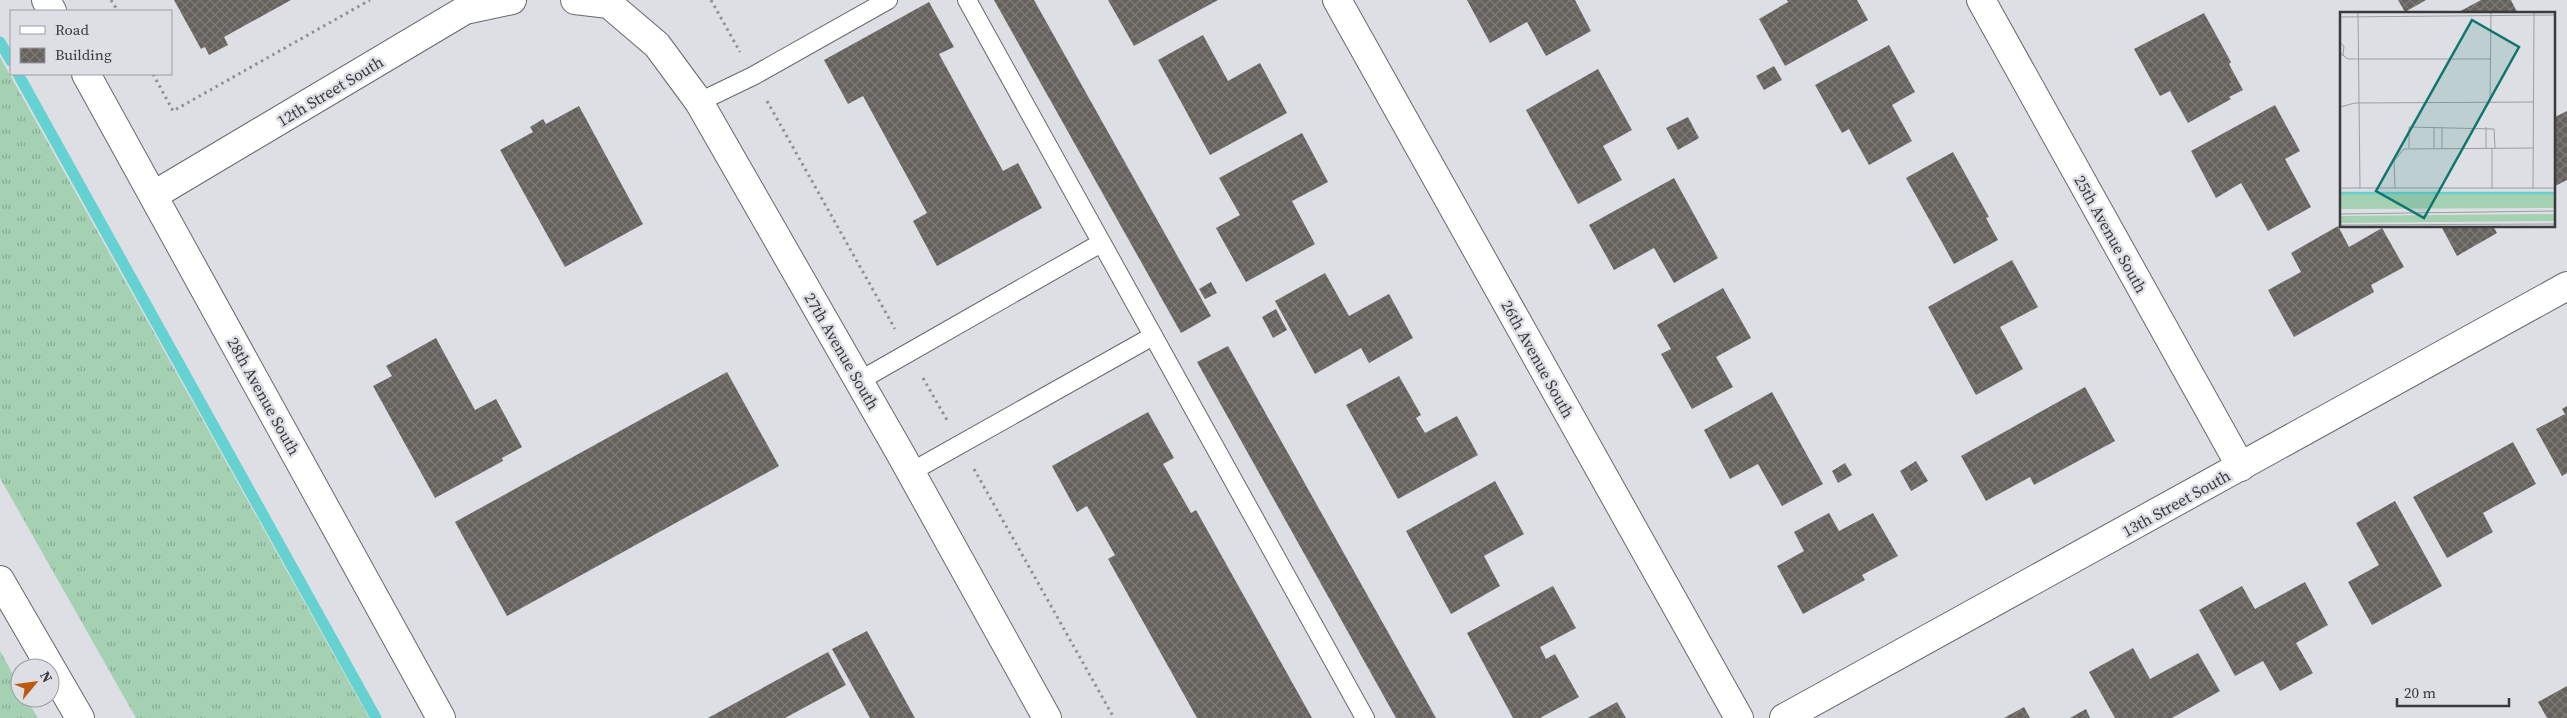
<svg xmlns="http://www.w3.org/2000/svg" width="2567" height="718" font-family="'Source Serif 4',serif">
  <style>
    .grass { fill: url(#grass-tufts) }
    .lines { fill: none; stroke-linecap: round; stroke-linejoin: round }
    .stream { stroke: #65d1d1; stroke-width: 11 }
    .building { fill: url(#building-cross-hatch) }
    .lane-casing { stroke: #66686d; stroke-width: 20 }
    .street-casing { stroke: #66686d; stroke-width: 30 }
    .highway-casing { stroke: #66686d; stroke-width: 30 }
    .path { stroke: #909195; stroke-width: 3; stroke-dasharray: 2.5 4; stroke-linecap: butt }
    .lane { stroke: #fff; stroke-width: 18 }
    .street { stroke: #fff; stroke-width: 28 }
    .highway { stroke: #fff; stroke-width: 28 }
    .labels { text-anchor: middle; stroke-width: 5; stroke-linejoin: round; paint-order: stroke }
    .street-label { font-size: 16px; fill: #393a3c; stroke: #dddfe4 }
    .inset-river { fill: none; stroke: #65d1d1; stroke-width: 2.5 }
    .inset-road { fill: none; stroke: #9b9da1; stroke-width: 1 }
    .view { fill: #0f766e; fill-opacity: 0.15; stroke: #0f766e; stroke-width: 2.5 }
    .inset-edge { fill: none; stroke: #393a3c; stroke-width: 2.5 }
  </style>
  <defs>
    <pattern id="grass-tufts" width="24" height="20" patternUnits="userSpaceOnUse" patternTransform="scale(1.25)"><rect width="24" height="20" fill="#a4d1b2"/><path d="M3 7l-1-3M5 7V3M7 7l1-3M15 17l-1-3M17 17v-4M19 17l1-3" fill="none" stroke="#87ab92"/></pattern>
    <pattern id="building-cross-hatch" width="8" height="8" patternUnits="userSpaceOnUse" patternTransform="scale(1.25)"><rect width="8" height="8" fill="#65625e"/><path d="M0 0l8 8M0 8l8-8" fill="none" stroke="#7d7a78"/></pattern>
  </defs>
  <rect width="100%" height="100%" fill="#dddfe4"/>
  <g class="grass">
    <path d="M0 57 369 718H136L0 478Z"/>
    <path d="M0 651 20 687V698H26L38 718H0Z"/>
  </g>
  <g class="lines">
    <g class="stream">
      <path d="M0 42 11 61"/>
      <path d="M18 74 376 718"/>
    </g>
  </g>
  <g class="building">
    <path d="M174 0H291L224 37 228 45 209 55 205 47 201 49Z"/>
    <path d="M994 0H1034L1211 316 1181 333Z"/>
    <path d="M1108 0H1218L1134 46Z"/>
    <path d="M1467 0H1575L1591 31 1546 56 1527 22 1490 43Z"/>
    <path d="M1787 0H1857L1868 20 1785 66 1759 19 1788 2Z"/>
    <path d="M2398 0H2426L2405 12Z"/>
    <path d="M2481 0H2511L2518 14H2455Z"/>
    <path d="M929 2 954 47 939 54 1003 171 1018 163 1042 208 937 266 913 221 927 213 863 96 848 104 824 60Z"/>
    <path d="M2204 13 2231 62 2229 64 2243 90 2229 97 2231 99 2188 123 2170 91 2160 96 2134 49Z"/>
    <path d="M1203 35 1228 81 1260 63 1287 113 1210 155 1158 60Z"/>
    <path d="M1889 45 1915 92 1892 105 1912 141 1869 165 1849 129 1842 133 1815 85Z"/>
    <path d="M1774 66 1782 80 1764 90 1756 76Z"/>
    <path d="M1598 69 1632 130 1603 146 1622 180 1578 204 1526 110Z"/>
    <path d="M2275 105 2300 151 2285 159 2311 207 2268 231 2241 183 2216 198 2191 151Z"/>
    <path d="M579 106 643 224 565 267 500 150 533 132 530 127 543 119 546 124Z"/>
    <path d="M2567 111V180L2553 187V118Z"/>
    <path d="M1688 117 1699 138 1678 150 1666 128Z"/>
    <path d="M1302 133 1328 182 1292 201 1315 244 1246 282 1216 228 1240 215 1219 178Z"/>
    <path d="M1953 152 1989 217 1986 218 1998 240 1954 264 1906 178Z"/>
    <path d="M1674 178 1718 258 1674 283 1654 248 1614 270 1589 225Z"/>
    <path d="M2338 226 2349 247 2382 228 2404 267 2371 285 2374 292 2294 337 2268 290 2301 272 2291 253Z"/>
    <path d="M2441 226H2493L2497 233 2457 256Z"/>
    <path d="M2012 260 2038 307 2000 327 2023 369 1976 395 1928 307Z"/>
    <path d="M1325 273 1349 316 1389 294 1413 338 1369 363 1361 348 1315 374 1275 301Z"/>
    <path d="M1211 282 1217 293 1205 299 1199 289Z"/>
    <path d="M1723 288 1751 338 1716 357 1733 387 1692 409 1661 354 1671 349 1657 325Z"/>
    <path d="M1276 309 1287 330 1273 338 1262 317Z"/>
    <path d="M436 338 475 410 496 399 522 447 502 458 503 461 435 498 373 386 392 376 386 366Z"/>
    <path d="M1228 346 1436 718H1396L1197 362Z"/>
    <path d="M727 372 779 466 507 616 455 522Z"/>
    <path d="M1399 376 1421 415 1416 418 1425 433 1457 416 1478 455 1398 499 1346 405Z"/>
    <path d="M2085 387 2115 441 2034 485 2030 477 1986 501 1961 456Z"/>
    <path d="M1772 392 1823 484 1782 506 1758 464 1730 479 1704 430Z"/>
    <path d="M2567 406V473L2562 476 2536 429 2565 414 2562 409Z"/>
    <path d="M1148 412 1174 458 1163 464 1191 513 1196 510 1312 718H1197L1108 559 1115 555 1087 506 1077 512 1052 466Z"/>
    <path d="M2513 442 2536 484 2483 513 2493 532 2447 558 2413 497Z"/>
    <path d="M1916 461 1928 481 1911 491 1900 471Z"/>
    <path d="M1845 463 1852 475 1838 483 1832 471Z"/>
    <path d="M1495 481 1524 534 1484 556 1500 586 1451 614 1406 531Z"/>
    <path d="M2395 501 2442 586 2372 625 2348 582 2379 565 2356 523Z"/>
    <path d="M1829 513 1839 531 1873 513 1898 556 1862 575 1865 580 1803 614 1777 566 1804 551 1794 532Z"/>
    <path d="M2305 582 2328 625 2296 643 2313 673 2280 691 2263 661 2235 676 2199 610 2242 586 2255 609Z"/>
    <path d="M1553 586 1576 628 1540 647 1546 659 1555 654 1579 697 1540 718H1513L1467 633Z"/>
    <path d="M867 631 915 718H870L832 649Z"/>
    <path d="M2133 648 2150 679 2198 653 2220 691 2172 718H2115L2089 672Z"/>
    <path d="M828 652 846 685 785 718H708Z"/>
    <path d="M2567 686V718H2547L2538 702Z"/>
    <path d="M1617 702 1626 718H1588Z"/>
    <path d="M2024 707 2030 718H2004Z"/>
    <path d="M2086 709 2090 718H2070Z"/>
  </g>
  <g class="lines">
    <defs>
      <g id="lane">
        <path d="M967 0 1365 718"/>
        <path d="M699 102 753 76 888 0"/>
        <path d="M859 381 1101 243"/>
        <path d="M911 472 1153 336"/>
      </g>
      <g id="street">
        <path d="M46 0 52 11"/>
        <path d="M575 0 609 4 657 45 699 102 899 451 1047 718"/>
        <path d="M1337 0 1739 718"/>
        <path d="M1981 0 2241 467"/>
        <path d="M86 74 441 718"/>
        <path d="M154 195 465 10 512 0"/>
        <path d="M1784 718 2567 286"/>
      </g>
      <path id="highway" d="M0 580 80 718"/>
    </defs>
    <use href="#lane" class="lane-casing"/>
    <use href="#street" class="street-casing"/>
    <use href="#highway" class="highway-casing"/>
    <g class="path">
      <path d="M111 0 118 11"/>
      <path d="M711 0 740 52"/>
      <path d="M153 74 173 111 370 0"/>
      <path d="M767 101 895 329"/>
      <path d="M923 378 947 420"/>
      <path d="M974 469 1114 718"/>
    </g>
    <use href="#lane" class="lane"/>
    <use href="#street" class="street"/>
    <use href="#highway" class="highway"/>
  </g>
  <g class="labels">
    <g class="street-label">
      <text transform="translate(330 91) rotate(-31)" y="6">12th Street South</text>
      <text transform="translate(2111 234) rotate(61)" y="6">25th Avenue South</text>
      <text transform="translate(842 351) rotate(60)" y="6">27th Avenue South</text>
      <text transform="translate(1538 359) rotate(61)" y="6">26th Avenue South</text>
      <text transform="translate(264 396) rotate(61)" y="6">28th Avenue South</text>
      <text transform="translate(2176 503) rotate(-29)" y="6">13th Street South</text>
    </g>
  </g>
  <g transform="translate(2340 12)">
    <rect width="215" height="215" fill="#dddfe4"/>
    <path d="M215 181V196L0 197V182ZM215 202V209L0 211V204Z" fill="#a4d1b2"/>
    <path class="inset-river" d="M0 181H215"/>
    <path class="inset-road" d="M18 0 20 176M0 5 215 3M0 31 4 34 3 44M0 41 8 47H151M150 90 151 0M0 95 15 91 194 90M94 115V136M102 115V136M146 115V136M69 136V115L154 117 155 136M152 136V177M0 176H215M55 176 54 149 64 137 194 136M193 177 194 0M0 202 215 199M0 213 215 212"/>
    <path class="view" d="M132 8 179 35 84 206 36 179Z"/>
    <rect width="215" height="215" class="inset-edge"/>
  </g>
  <rect x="10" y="10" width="162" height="65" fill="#dddfe4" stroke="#9b9da1"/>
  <rect x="20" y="26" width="25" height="8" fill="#ffffff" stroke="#9b9da1"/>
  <text x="55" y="35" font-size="15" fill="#393a3c">Road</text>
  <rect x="20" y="48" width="25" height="15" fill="url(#building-cross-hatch)" stroke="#9b9da1"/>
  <text x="55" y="60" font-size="15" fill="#393a3c">Building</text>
  <g transform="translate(35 683) rotate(61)"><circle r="24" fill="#dddfe4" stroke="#9b9da1"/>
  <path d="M0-4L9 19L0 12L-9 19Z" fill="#ba5b11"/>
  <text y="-8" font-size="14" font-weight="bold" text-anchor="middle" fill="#393a3c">N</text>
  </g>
  <path d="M2397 698v8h112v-8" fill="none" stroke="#393a3c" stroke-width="2.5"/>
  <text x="2404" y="698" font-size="15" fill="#393a3c" stroke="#dddfe4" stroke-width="4" paint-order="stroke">20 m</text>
</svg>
